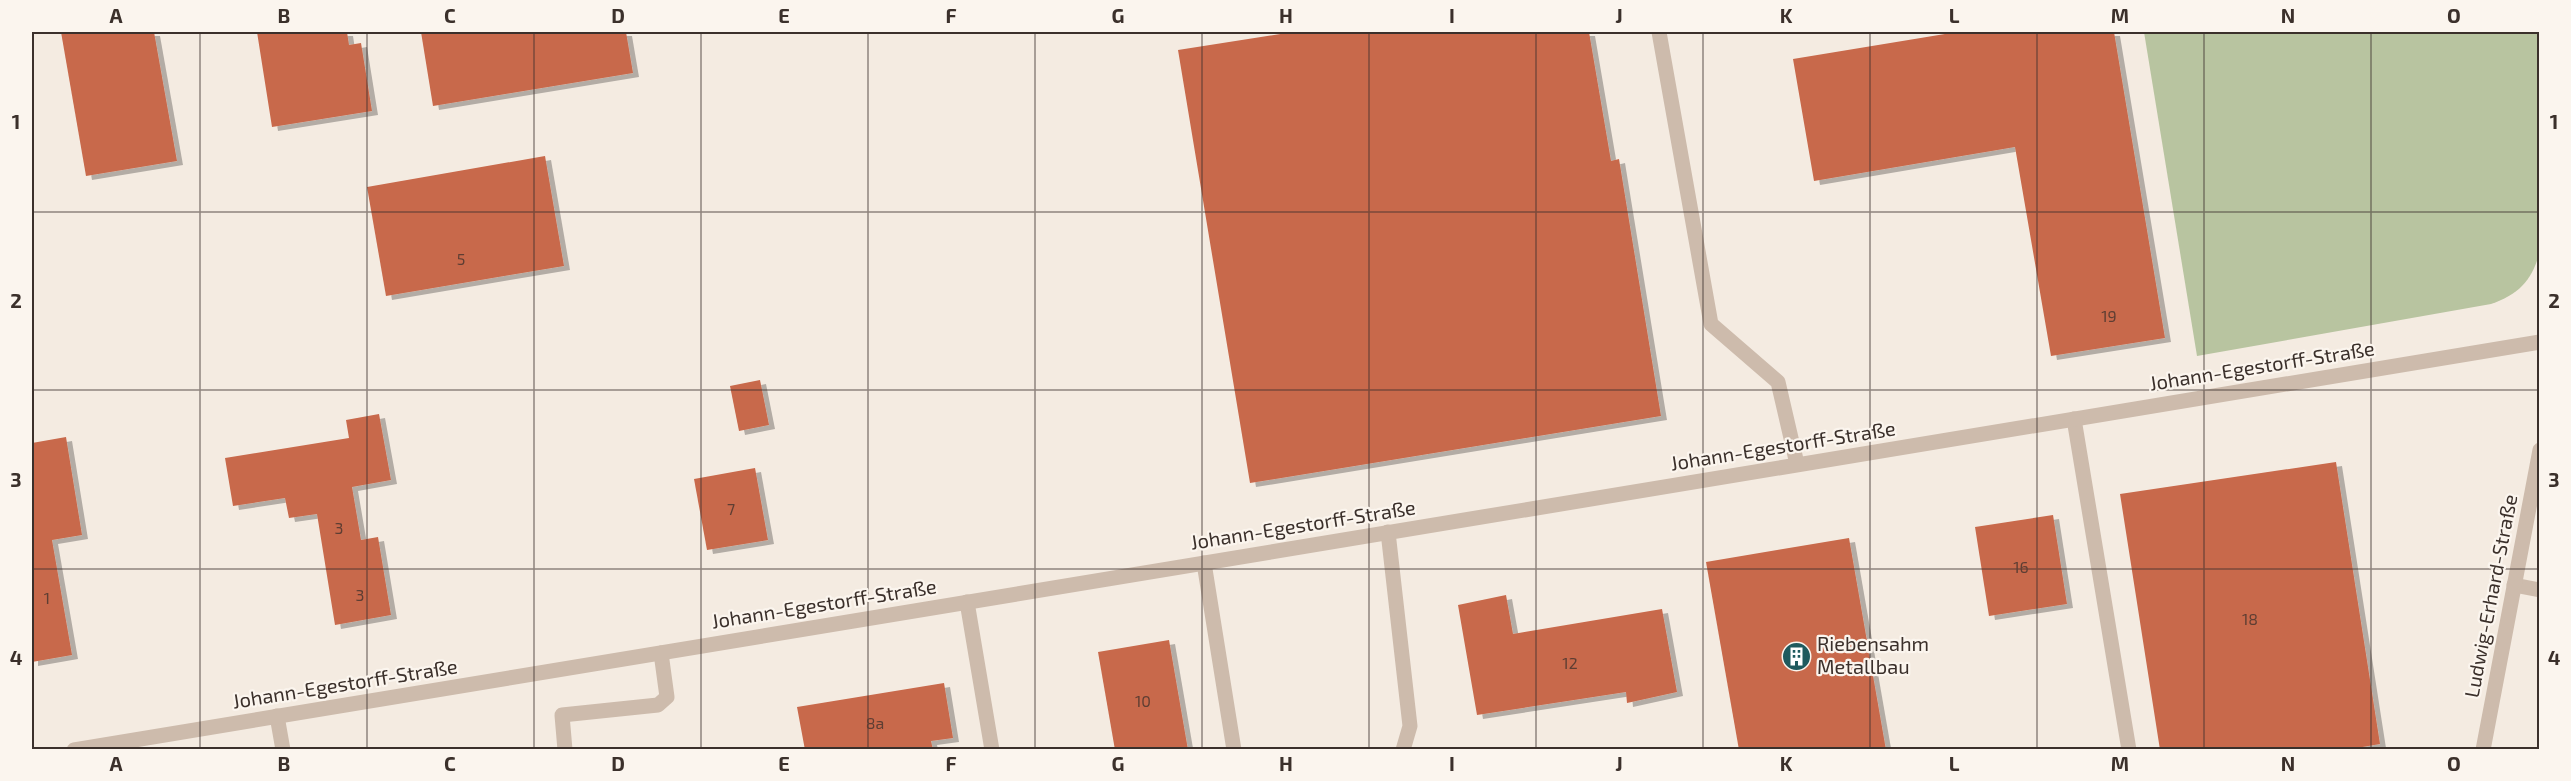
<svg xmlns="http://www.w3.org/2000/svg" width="2571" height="781" font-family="'Exo 2',sans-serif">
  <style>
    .green { fill: #b8c4a0 }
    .building { fill: #c8694b; filter: url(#shadow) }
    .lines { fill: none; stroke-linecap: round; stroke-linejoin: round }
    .service { stroke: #cdbbac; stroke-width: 15 }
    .minor { stroke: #cdbbac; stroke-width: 15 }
    .grid { fill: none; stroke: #3b302b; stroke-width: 1.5; stroke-opacity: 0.55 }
    .labels { text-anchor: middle; stroke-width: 4.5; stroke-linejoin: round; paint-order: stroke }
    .number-label { font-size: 16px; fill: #5e3e33 }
    .street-label { font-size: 20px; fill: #3b302b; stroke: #fbf5ee }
    .poi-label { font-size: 20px; fill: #3b302b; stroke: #fbf5ee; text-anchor: start }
    .neatline { fill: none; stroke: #3b302b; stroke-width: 2 }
    .grid-label { font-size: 20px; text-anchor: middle; font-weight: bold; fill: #3b302b }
  </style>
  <defs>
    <filter id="shadow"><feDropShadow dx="6" dy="4" stdDeviation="0" flood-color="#0004"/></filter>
  </defs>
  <rect width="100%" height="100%" fill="#f4ebe1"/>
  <path class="green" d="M2144 32H2539L2540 251C2532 281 2519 294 2491 304L2197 356Z"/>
  <g class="building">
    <path d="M61 32H154L177 161 86 176Z"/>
    <path d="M257 32H347L349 45 361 43 372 111 272 127Z"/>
    <path d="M421 32H626L633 73 433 106Z"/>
    <path d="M1293 32H1589L1611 161 1619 159 1661 416 1250 483 1178 50Z"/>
    <path d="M1957 32H2114L2165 338 2051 356 2015 147 1814 181 1793 59Z"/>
    <path d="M545 156 564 266 386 296 367 187Z"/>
    <path d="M760 380 769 425 739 431 730 386Z"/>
    <path d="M379 414 391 480 352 487 361 540 378 537 391 615 335 625 317 514 289 518 285 498 233 506 225 458 349 438 346 420Z"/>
    <path d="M66 437 82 535 52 540 72 655 32 662V443Z"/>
    <path d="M2336 462 2380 744 2345 750H2160L2120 494Z"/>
    <path d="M755 468 768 540 707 550 694 479Z"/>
    <path d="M2053 515 2067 604 1989 616 1975 527Z"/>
    <path d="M1849 538 1886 750H1739L1706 562Z"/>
    <path d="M1506 595 1513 634 1662 609 1677 692 1627 703 1626 692 1477 715 1458 605Z"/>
    <path d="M1169 640 1188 750H1115L1098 652Z"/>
    <path d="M944 683 953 738 931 741 933 750H805L797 707Z"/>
  </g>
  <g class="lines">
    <g class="service">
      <path d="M1659 32 1711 324 1778 382 1797 464"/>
      <path d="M2074 419 2129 750"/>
      <path d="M1388 532 1410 726 1403 750"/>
      <path d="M1204 563 1234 750"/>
      <path d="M2514 585 2540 590"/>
      <path d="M967 602 992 750"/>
      <path d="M277 716 283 750"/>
      <path d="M565 750 562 715 658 705 667 697 661 653"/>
    </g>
    <g class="minor">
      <path d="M74 750 2540 342"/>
      <path d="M2483 750 2540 450"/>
    </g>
  </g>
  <path class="grid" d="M200 32V750M367 32V750M534 32V750M701 32V750M868 32V750M1035 32V750M1202 32V750M1369 32V750M1536 32V750M1703 32V750M1870 32V750M2037 32V750M2204 32V750M2371 32V750M32 212H2540M32 390H2540M32 569H2540"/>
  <defs>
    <symbol id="building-disc" viewBox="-11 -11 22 22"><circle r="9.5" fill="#1f5a5e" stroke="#fbf5ee"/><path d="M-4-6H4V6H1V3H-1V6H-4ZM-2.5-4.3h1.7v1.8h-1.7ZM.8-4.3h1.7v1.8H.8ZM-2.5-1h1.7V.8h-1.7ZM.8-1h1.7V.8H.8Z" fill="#fff"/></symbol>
  </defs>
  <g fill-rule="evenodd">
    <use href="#building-disc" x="1780" y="640" width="33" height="33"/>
  </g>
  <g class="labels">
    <g class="number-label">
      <text x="461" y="265">5</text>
      <text x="2109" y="322">19</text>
      <text x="731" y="515">7</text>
      <text x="339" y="534">3</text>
      <text x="2021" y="573">16</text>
      <text x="360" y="601">3</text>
      <text x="47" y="604">1</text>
      <text x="2250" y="625">18</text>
      <text x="1570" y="669">12</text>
      <text x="1143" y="707">10</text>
      <text x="875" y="729">8a</text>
    </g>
    <g class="street-label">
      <text transform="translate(2262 366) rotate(-9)" y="7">Johann-Egestorff-Straße</text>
      <text transform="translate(1783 446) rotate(-9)" y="7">Johann-Egestorff-Straße</text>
      <text transform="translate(1303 525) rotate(-9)" y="7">Johann-Egestorff-Straße</text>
      <text transform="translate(2491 596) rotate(-79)" y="7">Ludwig-Erhard-Straße</text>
      <text transform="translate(824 604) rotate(-9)" y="7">Johann-Egestorff-Straße</text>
      <text transform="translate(345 684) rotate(-9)" y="7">Johann-Egestorff-Straße</text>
    </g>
    <g class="poi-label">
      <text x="1817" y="651">Riebensahm<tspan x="1817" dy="23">Metallbau</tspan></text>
    </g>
  </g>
  <rect width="2571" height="781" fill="none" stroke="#fbf5ee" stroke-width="66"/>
  <rect x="33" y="33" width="2505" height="715" class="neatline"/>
  <g class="grid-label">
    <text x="116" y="23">A</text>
    <text x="284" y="23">B</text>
    <text x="450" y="23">C</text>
    <text x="618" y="23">D</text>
    <text x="784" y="23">E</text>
    <text x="951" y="23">F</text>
    <text x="1118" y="23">G</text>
    <text x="1286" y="23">H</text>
    <text x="1452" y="23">I</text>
    <text x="1619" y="23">J</text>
    <text x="1786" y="23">K</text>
    <text x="1954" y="23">L</text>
    <text x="2120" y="23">M</text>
    <text x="2288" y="23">N</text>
    <text x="2454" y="23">O</text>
    <text x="16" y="129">1</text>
    <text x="2554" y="129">1</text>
    <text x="16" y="308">2</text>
    <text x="2554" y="308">2</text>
    <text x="16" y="487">3</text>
    <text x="2554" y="487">3</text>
    <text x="16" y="665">4</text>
    <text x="2554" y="665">4</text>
    <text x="116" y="771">A</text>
    <text x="284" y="771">B</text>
    <text x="450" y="771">C</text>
    <text x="618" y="771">D</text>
    <text x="784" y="771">E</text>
    <text x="951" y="771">F</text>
    <text x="1118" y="771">G</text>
    <text x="1286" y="771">H</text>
    <text x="1452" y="771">I</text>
    <text x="1619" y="771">J</text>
    <text x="1786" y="771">K</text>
    <text x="1954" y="771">L</text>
    <text x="2120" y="771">M</text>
    <text x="2288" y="771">N</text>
    <text x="2454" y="771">O</text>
  </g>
</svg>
